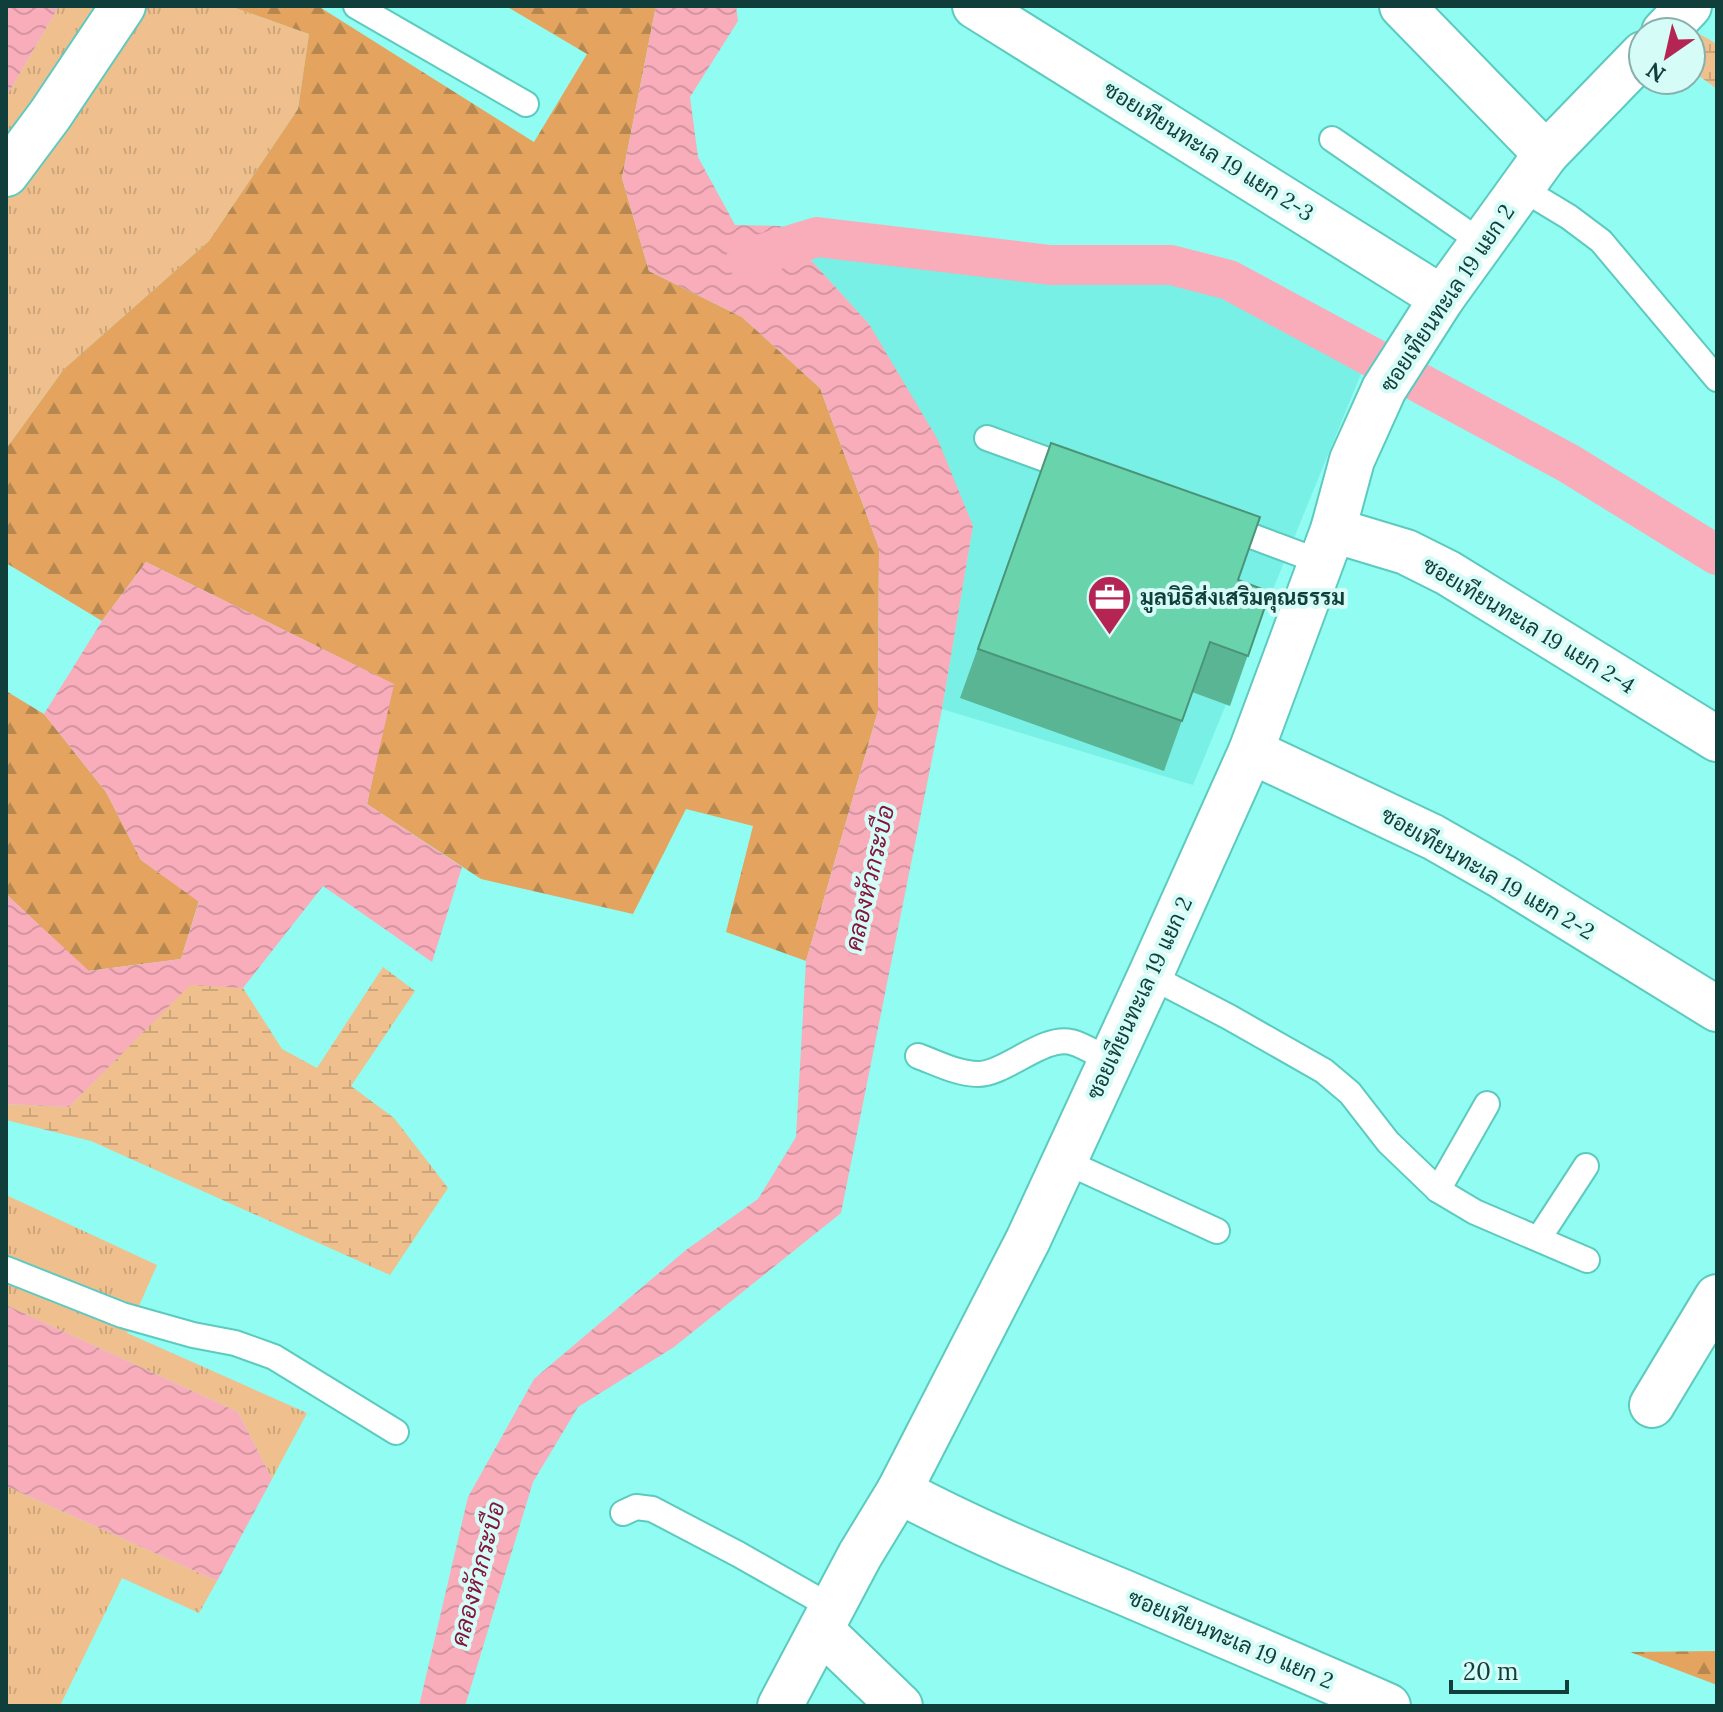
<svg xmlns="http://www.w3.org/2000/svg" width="1723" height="1712" font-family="Lora,Sarabun,serif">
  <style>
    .built { fill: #79f0e5 }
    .grass { fill: url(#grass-tufts) }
    .forest { fill: url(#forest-firs) }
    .wetland { fill: url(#wetland-marsh) }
    .water { fill: url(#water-waves) }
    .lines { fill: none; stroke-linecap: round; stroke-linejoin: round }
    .canal { stroke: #f9acba; stroke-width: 40 }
    .service-casing { stroke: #5dcabf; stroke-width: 28 }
    .minor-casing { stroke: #5dcabf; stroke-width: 48 }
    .service { stroke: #fff; stroke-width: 24 }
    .minor { stroke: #fff; stroke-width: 44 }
    .wall { fill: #5ab594 }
    .building { fill: #69d3ac; stroke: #4a9478; stroke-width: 2 }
    .labels { text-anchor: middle; stroke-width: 8; stroke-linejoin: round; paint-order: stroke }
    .street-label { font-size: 22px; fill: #103f3b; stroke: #d6fcf7 }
    .poi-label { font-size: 22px; font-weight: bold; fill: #103f3b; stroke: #d6fcf7; text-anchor: start }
    .water-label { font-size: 24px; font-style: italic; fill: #83163b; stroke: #d6fcf7 }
  </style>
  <defs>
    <pattern id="grass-tufts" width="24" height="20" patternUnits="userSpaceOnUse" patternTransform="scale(2)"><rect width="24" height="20" fill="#efbf8d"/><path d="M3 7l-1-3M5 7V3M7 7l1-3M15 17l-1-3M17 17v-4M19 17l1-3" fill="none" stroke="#cca57b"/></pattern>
    <pattern id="forest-firs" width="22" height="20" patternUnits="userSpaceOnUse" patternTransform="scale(2)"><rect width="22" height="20" fill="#e4a45f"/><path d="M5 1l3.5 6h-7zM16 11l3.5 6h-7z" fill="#b78750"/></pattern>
    <pattern id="wetland-marsh" width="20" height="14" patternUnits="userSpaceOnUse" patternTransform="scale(2)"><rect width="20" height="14" fill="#efbf8d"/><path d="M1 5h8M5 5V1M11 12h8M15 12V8" fill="none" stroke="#cca57b"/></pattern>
    <pattern id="water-waves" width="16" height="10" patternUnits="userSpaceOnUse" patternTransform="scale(2)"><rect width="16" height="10" fill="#f9acba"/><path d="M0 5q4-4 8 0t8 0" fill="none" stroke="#d495a1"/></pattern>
  </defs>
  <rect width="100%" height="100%" fill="#91fcf1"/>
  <path class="built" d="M780 226 912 228 1026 248 1199 258 1246 279 1372 347 1193 785 942 709 973 526 869 324Z"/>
  <g class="grass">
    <path d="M59 6H230L309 34 298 109 209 241 64 369 6 449V97Z"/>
    <path d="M6 1195 157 1265 127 1333 307 1413 272 1479 238 1412 6 1305Z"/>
    <path d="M6 1486 217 1581 199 1613 122 1578 60 1706H6Z"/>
  </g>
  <g class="forest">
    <path d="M230 6H318L534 142 587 54 506 6H656L622 178 649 271 742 317 820 388 879 548 878 711 806 961 726 932 753 826 686 809 633 914 481 879 367 804 393 684 146 562 102 621 6 563V449L64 369 209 241 298 109 309 34Z"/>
    <path d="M6 691 44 714 106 792 141 860 199 901 181 959 88 971 6 894Z"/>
    <path d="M1717 1651V1685L1630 1652Z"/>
  </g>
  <g class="wetland">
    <path d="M1691 29 1717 44V89L1691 70Z"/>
    <path d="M383 967 415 991 351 1086 394 1118 448 1188 390 1275 91 1141 6 1120V1104L69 1107 190 984 243 988 282 1049 317 1068Z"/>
  </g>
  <g class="water">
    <path d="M6 6H59L6 97Z"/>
    <path d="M656 6H736L738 21 690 97 698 157 735 225 780 226 869 324 938 440 973 526 942 709 841 1213 674 1347 578 1407 533 1482 465 1706H419L468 1497 534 1379 686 1250 758 1199 796 1137 806 961 878 711 879 548 820 388 742 317 649 271 622 178Z"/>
    <path d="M146 562 394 684 367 804 462 867 432 962 323 886 243 988 190 985 69 1107 6 1104V894L89 971 181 959 199 902 141 860 106 792 44 714 102 621Z"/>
    <path d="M6 1305 238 1412 272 1479 217 1581 6 1486Z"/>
  </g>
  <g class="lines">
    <path class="canal" d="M746 259 817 237 1050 265H1171L1229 280 1568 463 1717 555"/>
    <defs>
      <g id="service">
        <path d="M356 6 526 104"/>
        <path d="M1332 139 1481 242"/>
        <path d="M1521 188 1569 217 1601 241 1717 379"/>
        <path d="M987 438 1075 470"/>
        <path d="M1222 525 1321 562"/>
        <path d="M1150 976 1229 1017 1324 1071 1350 1093 1388 1142 1438 1190 1475 1212 1587 1260"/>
        <path d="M918 1056C937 1063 958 1074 978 1074 1005 1074 1044 1035 1071 1042 1084 1045 1098 1055 1110 1061"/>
        <path d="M1064 1161 1217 1231"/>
        <path d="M1438 1190 1487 1104"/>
        <path d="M1539 1238 1586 1166"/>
        <path d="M6 1269 122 1315 193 1335 235 1343 274 1357 396 1432"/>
        <path d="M623 1513 636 1507 652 1509 738 1554 833 1608"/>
      </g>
      <g id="minor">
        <path d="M975 6 1442 298"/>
        <path d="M1402 6 1546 154"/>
        <path d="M1664 32 1689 6"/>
        <path d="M6 174 50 115 123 6"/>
        <path d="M1333 530 1406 552 1448 573 1717 739"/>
        <path d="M1251 751 1433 837 1503 877 1717 1009"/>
        <path d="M1652 1405 1717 1297"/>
        <path d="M821 1630 900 1706"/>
        <path d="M780 1706 860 1555 899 1491"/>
        <path d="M1388 1706C1300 1667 1211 1630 1123 1592 1047 1561 972 1530 899 1491L1028 1240 1150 976 1251 751 1333 530 1352 460 1384 389 1442 298 1546 154 1643 54"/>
      </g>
    </defs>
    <use href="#service" class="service-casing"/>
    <use href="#minor" class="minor-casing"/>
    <use href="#service" class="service"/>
    <use href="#minor" class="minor"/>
  </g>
  <path class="wall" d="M1033 493 1238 580 1270 592 1230 706 1192 692 1164 771 960 698Z"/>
  <path class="building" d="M1051 443 1260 517 1238 580 1270 592 1248 656 1210 642 1182 721 978 649Z"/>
  <defs>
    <symbol id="office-pin" viewBox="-11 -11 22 30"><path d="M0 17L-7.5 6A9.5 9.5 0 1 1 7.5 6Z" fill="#b42554" stroke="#d6fcf7"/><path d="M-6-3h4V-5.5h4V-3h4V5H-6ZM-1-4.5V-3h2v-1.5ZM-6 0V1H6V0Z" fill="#fff"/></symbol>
  </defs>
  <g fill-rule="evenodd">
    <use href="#office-pin" x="1084" y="572" width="51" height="69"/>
  </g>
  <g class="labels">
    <g class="street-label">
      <text transform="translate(1209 151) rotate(32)" y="8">ซอยเทียนทะเล 19 แยก 2-3</text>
      <text transform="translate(1447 298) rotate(-56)" y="8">ซอยเทียนทะเล 19 แยก 2</text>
      <text transform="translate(1529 625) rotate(31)" y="8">ซอยเทียนทะเล 19 แยก 2-4</text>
      <text transform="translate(1488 873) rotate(30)" y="8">ซอยเทียนทะเล 19 แยก 2-2</text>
      <text transform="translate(1139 998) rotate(-65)" y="8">ซอยเทียนทะเล 19 แยก 2</text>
      <text transform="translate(1231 1639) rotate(23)" y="8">ซอยเทียนทะเล 19 แยก 2</text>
    </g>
    <g class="poi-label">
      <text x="1140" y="605">มูลนิธิส่งเสริมคุณธรรม</text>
    </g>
    <g class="water-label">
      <text transform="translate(870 878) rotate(-77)" y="8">คลองหัวกระบือ</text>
      <text transform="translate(478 1574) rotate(-75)" y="8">คลองหัวกระบือ</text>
    </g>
  </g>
  <rect width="1723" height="1712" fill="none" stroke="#103f3b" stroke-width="16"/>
  <g transform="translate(1667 56) rotate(214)"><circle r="38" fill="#d6fcf7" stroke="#87b0ac" stroke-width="2"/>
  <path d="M0-6L14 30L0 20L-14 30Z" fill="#b42554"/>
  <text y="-12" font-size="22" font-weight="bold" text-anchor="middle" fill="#103f3b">N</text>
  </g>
  <path d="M1451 1680v12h116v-12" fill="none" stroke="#103f3b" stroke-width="4"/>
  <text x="1463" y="1680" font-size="24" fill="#103f3b" stroke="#d6fcf7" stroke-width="6" paint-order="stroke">20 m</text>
</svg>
